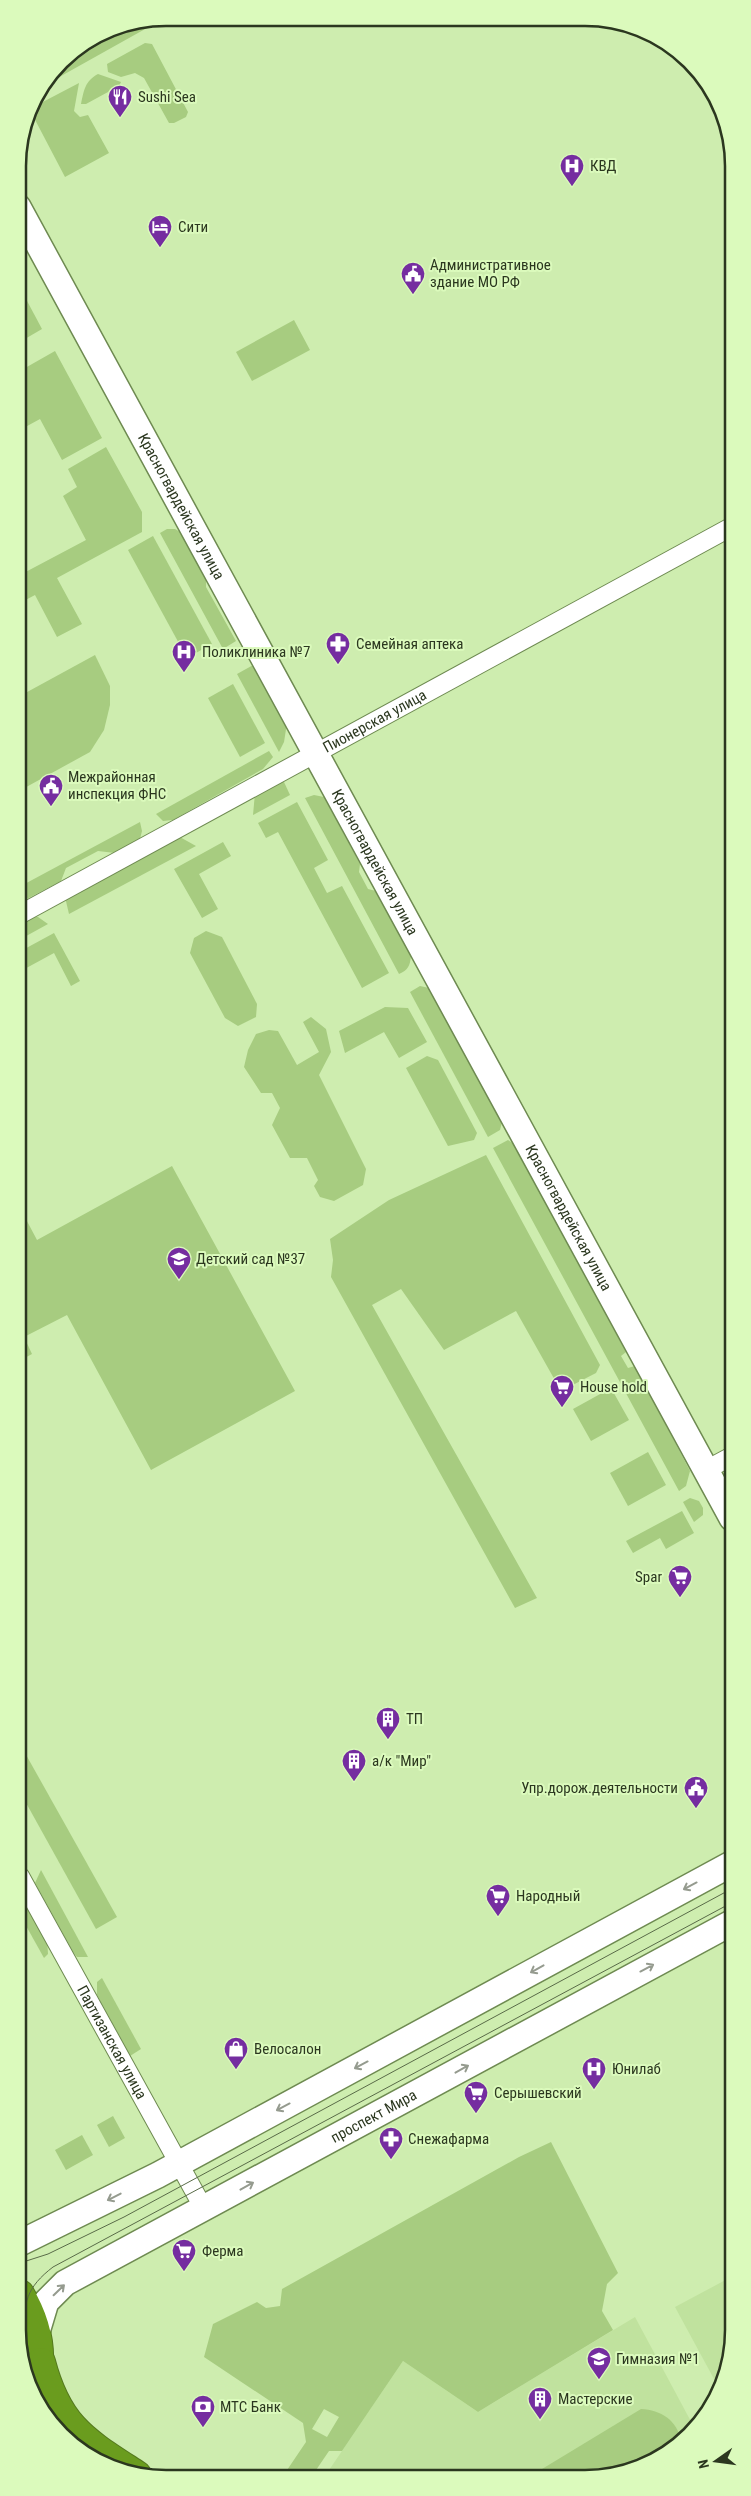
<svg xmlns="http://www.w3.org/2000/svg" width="751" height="2496" font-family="'Roboto Condensed',sans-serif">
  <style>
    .built { fill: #c0e29e }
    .green { fill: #a7cc80; fill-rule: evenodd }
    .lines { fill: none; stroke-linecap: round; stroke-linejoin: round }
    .street-casing { stroke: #6e8a51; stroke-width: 20 }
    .secondary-casing { stroke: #6e8a51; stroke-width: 28 }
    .highway-casing { stroke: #54791e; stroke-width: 30 }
    .street { stroke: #fff; stroke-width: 18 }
    .secondary { stroke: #fff; stroke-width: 25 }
    .highway { stroke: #6a9c1e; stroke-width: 28 }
    .tram { stroke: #596b48; stroke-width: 1 }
    .oneway { stroke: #959b8f }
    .labels { text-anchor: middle; stroke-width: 4; stroke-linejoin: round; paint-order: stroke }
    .poi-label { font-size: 15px; fill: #2b371f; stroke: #dbfabc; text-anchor: start }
    .street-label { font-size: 15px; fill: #2b371f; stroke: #dbfabc }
    .rim { fill: none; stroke: #2b371f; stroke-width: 2.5 }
  </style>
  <rect width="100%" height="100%" fill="#ceedaf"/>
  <g class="built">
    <path d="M733 2276V2339L720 2390 675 2307Z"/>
    <path d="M635 2317 695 2429 659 2459 614 2476H325L403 2361 478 2412Z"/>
  </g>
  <g class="green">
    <path d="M165 18 163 19 45 85 61 61 109 29Z"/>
    <path d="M145 43 152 44 188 112 186 117 174 123H169L144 78 135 73 121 77 108 72 107 64Z"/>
    <path d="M98 74 121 82 119 86 86 104H81C84 90 85 81 98 74Z"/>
    <path d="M79 83 74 111 80 117 88 115 109 153 65 177 32 114 37 105Z"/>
    <path d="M18 284 42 329 18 343Z"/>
    <path d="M294 320 310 350 252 381 236 352Z"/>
    <path d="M55 351 102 438 62 460 40 419 18 431V372Z"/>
    <path d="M106 447 142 512V532L57 578 82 624 57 637 35 595 18 604V576L86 540 63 496 77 487 68 469Z"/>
    <path d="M167 529H175L182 533 206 575V587L236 641 223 649 160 533Z"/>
    <path d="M153 536 212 644 187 658 128 550Z"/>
    <path d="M95 655 110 686V705L104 730 90 752 19 791 18 697Z"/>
    <path d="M255 664 287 723 284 742 279 752 237 674Z"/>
    <path d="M233 684 265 743 240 757 208 698Z"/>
    <path d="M269 751 273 757 263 769 173 820 163 821 156 814Z"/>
    <path d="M278 780 284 782 290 795 253 815 255 793Z"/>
    <path d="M314 795 324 797 360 864 359 872 368 889 376 891 411 956C410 966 408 970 399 974L305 798Z"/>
    <path d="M297 802 328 860 314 868 327 893 342 886 389 973 362 988 278 832 266 838 258 823Z"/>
    <path d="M140 822 142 831 140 839 115 853 98 851 66 868 61 881 19 903V887Z"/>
    <path d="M178 836 196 846 69 914 65 897Z"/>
    <path d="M223 842 231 856 199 874 218 909 202 918 174 869Z"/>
    <path d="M29 916 38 917 48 924 19 940V921Z"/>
    <path d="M206 931 222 937 257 1004 256 1017 238 1026 225 1018 190 953 194 938Z"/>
    <path d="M54 933 80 981 71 986 54 953 19 972V952Z"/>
    <path d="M420 986 429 988 502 1122 500 1130 488 1137 410 992Z"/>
    <path d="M385 1007 408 1008 427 1042 399 1058 384 1032 345 1053 339 1031Z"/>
    <path d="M311 1017 326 1029 331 1052 319 1075 366 1169 363 1185 334 1201 320 1197 314 1186 318 1180 307 1158H290L272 1125 280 1108 272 1093H261L244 1067 248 1050 256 1034 269 1030 278 1031 297 1065 319 1052 303 1022Z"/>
    <path d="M427 1056 438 1060 477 1133 474 1140 448 1146 406 1068Z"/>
    <path d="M508 1140 514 1144 626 1352 621 1356 628 1368 635 1366 690 1471 686 1486 679 1491 493 1148Z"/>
    <path d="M486 1155 600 1365 596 1373 561 1391 516 1311 444 1350 401 1289 372 1305 537 1598 515 1608 331 1277 333 1260 330 1239 389 1200Z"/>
    <path d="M172 1166 295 1391 151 1470 67 1315 24 1337 32 1354 19 1361V1206L37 1240Z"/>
    <path d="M611 1388 629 1420 591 1441 573 1409Z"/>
    <path d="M648 1452 666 1485 628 1506 610 1473Z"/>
    <path d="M690 1498 699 1501 703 1508V1515L694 1522 683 1502Z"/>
    <path d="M682 1511 694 1533 666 1549 660 1538 633 1553 626 1541Z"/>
    <path d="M20 1744 117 1917 96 1929 20 1792Z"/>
    <path d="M41 1870 88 1957H77L73 1952 35 1883Z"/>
    <path d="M20 1890 47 1939 48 1954 44 1958 20 1915Z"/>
    <path d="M102 1978 141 2049 130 2056 97 1995V1982Z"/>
    <path d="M113 2116 125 2138 109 2147 97 2125Z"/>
    <path d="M82 2135 93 2155 66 2170 55 2150Z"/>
    <path d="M551 2142 618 2273 607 2284 602 2311 613 2330 478 2412 403 2361 342 2451H329L312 2476H283L306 2442 303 2423 204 2357 213 2324 257 2302 266 2308 280 2306 282 2289 519 2157ZM324 2409 339 2417 327 2437 312 2429Z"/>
    <path d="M641 2409C661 2410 677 2420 681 2441L659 2459 614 2476H539L542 2469Z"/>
  </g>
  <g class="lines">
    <defs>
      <g id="street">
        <path id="s1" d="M19 915 731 527"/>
        <path d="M706 1470 732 1456"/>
        <path id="s2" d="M20 1876 204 2209"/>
      </g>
      <g id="secondary">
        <path id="s3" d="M18 207 732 1518"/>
        <path d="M20 2243 158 2175 733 1863"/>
        <path id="s4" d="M37 2332 46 2302 65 2283 733 1922"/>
      </g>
      <g id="highway">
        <path d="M20 2294C37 2322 43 2349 37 2380"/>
        <path d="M41 2362C58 2427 85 2441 137 2475"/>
      </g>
    </defs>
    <use href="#street" class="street-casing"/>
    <use href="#secondary" class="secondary-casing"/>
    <use href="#highway" class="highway-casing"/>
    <use href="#street" class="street"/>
    <use href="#secondary" class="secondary"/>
    <use href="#highway" class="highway"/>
    <g class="tram">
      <path d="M20 2263 48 2254 124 2217 733 1888"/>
      <path d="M24 2328 29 2353 27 2378"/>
      <path d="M26 2335C22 2303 27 2287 53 2267L733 1902"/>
    </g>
  </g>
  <defs><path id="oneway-shaft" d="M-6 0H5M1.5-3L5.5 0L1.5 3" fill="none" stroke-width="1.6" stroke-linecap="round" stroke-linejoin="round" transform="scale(1.25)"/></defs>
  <g class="oneway">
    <use href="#oneway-shaft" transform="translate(690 1886) rotate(152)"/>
    <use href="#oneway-shaft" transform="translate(647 1968) rotate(-28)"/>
    <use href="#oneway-shaft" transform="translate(537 1969) rotate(151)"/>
    <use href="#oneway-shaft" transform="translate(361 2065) rotate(152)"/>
    <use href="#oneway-shaft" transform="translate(462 2069) rotate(-29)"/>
    <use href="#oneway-shaft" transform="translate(283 2107) rotate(152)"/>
    <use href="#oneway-shaft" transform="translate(247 2186) rotate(-29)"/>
    <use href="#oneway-shaft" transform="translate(114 2197) rotate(153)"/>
    <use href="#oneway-shaft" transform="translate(59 2290) rotate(-44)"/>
  </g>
  <defs>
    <symbol id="restaurant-pin" viewBox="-11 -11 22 30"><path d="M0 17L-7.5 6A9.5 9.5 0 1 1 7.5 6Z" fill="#752da0" stroke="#dbfabc"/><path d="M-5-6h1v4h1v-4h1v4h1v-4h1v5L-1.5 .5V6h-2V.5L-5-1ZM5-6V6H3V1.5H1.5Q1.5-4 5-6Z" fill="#fff"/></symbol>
    <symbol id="hospital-pin" viewBox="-11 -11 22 30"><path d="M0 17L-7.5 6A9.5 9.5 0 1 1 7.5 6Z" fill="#752da0" stroke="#dbfabc"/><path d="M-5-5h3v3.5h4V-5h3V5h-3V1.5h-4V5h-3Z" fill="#fff"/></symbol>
    <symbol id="hotel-pin" viewBox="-11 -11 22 30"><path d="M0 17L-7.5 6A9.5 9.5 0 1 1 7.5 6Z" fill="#752da0" stroke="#dbfabc"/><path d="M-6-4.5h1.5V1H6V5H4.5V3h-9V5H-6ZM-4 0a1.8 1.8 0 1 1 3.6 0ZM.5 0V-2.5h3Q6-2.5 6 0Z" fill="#fff"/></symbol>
    <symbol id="civic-pin" viewBox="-11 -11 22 30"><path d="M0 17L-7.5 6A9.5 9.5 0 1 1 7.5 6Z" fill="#752da0" stroke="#dbfabc"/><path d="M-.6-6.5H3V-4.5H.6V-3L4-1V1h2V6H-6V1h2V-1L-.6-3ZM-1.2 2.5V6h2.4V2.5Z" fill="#fff"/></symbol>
    <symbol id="pharmacy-pin" viewBox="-11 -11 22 30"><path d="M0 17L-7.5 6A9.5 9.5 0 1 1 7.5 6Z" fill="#752da0" stroke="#dbfabc"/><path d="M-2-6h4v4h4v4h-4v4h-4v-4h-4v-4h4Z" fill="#fff"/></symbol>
    <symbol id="school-pin" viewBox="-11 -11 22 30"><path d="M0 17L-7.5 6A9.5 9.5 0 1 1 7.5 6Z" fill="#752da0" stroke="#dbfabc"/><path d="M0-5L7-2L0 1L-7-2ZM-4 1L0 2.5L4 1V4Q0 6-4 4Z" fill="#fff"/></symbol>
    <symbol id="supermarket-pin" viewBox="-11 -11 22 30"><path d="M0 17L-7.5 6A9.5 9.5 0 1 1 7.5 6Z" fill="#752da0" stroke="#dbfabc"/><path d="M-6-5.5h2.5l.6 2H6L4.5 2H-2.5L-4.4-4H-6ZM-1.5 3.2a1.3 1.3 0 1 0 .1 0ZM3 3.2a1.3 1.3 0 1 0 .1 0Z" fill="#fff"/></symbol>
    <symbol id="building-pin" viewBox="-11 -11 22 30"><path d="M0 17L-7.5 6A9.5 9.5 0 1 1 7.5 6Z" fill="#752da0" stroke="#dbfabc"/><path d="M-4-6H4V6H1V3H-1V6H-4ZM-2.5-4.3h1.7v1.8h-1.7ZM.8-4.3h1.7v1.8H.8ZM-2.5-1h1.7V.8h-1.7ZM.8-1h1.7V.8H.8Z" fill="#fff"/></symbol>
    <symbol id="shop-pin" viewBox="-11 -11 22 30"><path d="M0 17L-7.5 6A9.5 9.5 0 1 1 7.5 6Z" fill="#752da0" stroke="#dbfabc"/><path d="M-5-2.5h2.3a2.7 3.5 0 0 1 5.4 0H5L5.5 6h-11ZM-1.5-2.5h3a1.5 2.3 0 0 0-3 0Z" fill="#fff"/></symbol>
    <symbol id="bank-pin" viewBox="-11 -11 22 30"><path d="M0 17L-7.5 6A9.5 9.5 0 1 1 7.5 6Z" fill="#752da0" stroke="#dbfabc"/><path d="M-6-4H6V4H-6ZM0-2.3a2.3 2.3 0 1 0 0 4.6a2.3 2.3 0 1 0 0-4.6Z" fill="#fff"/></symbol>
  </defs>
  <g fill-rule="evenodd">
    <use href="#restaurant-pin" x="106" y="83" width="28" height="38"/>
    <use href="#hospital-pin" x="558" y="152" width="28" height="38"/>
    <use href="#hotel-pin" x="146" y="213" width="28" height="38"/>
    <use href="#civic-pin" x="399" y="260" width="28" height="38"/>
    <use href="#pharmacy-pin" x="324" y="630" width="28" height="38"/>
    <use href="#hospital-pin" x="170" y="638" width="28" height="38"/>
    <use href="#civic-pin" x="37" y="772" width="28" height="38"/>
    <use href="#school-pin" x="165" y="1245" width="28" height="38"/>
    <use href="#supermarket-pin" x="548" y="1373" width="28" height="38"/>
    <use href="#supermarket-pin" x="666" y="1563" width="28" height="38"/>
    <use href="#building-pin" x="374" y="1705" width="28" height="38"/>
    <use href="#building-pin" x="340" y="1747" width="28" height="38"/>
    <use href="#civic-pin" x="682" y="1774" width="28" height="38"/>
    <use href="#supermarket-pin" x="484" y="1882" width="28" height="38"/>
    <use href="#shop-pin" x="222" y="2035" width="28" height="38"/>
    <use href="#hospital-pin" x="580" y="2055" width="28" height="38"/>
    <use href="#supermarket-pin" x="462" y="2079" width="28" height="38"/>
    <use href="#pharmacy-pin" x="377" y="2125" width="28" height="38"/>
    <use href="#supermarket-pin" x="170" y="2237" width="28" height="38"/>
    <use href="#school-pin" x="585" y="2345" width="28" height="38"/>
    <use href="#building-pin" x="526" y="2385" width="28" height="38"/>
    <use href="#bank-pin" x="189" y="2393" width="28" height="38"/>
  </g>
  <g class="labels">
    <g class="poi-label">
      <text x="138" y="102">Sushi Sea</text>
      <text x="590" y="171">КВД</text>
      <text x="178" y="232">Сити</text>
      <text x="430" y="270">Административное<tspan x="430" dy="17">здание МО РФ</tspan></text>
      <text x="356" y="649">Семейная аптека</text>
      <text x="202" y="657">Поликлиника №7</text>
      <text x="68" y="782">Межрайонная<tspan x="68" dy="17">инспекция ФНС</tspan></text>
      <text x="196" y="1264">Детский сад №37</text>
      <text x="580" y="1392">House hold</text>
      <text x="662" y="1582" text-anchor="end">Spar</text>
      <text x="406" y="1724">ТП</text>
      <text x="372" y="1766">а/к "Мир"</text>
      <text x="678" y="1793" text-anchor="end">Упр.дорож.деятельности</text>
      <text x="516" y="1901">Народный</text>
      <text x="254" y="2054">Велосалон</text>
      <text x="612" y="2074">Юнилаб</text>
      <text x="494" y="2098">Серышевский</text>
      <text x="408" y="2144">Снежафарма</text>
      <text x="202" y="2256">Ферма</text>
      <text x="616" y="2364">Гимназия №1</text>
      <text x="558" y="2404">Мастерские</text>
      <text x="220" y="2412">МТС Банк</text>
    </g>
    <g class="street-label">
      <text dy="5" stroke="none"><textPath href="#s3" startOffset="341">Красногвардейская улица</textPath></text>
      <text dy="5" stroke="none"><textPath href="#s1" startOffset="405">Пионерская улица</textPath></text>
      <text dy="5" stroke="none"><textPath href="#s3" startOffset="746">Красногвардейская улица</textPath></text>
      <text dy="5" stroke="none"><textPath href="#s3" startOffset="1151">Красногвардейская улица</textPath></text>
      <text dy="5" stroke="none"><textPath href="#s2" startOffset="190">Партизанская улица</textPath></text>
      <text dy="5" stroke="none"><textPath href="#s4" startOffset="409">проспект Мира</textPath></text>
    </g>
  </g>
  <path d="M0 0H751V2496H0ZM166 26H585A140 140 0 0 1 725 166V2330A140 140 0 0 1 585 2470H166A140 140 0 0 1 26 2330V166A140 140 0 0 1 166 26Z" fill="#dbfabc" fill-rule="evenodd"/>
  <path class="rim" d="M166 26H585A140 140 0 0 1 725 166V2330A140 140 0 0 1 585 2470H166A140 140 0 0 1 26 2330V166A140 140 0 0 1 166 26Z"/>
  <g transform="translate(716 2461) rotate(256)" stroke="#dbfabc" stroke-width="4" paint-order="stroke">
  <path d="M0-4L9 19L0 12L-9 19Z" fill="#2b371f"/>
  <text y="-8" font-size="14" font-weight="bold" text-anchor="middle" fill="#2b371f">N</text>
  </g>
</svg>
